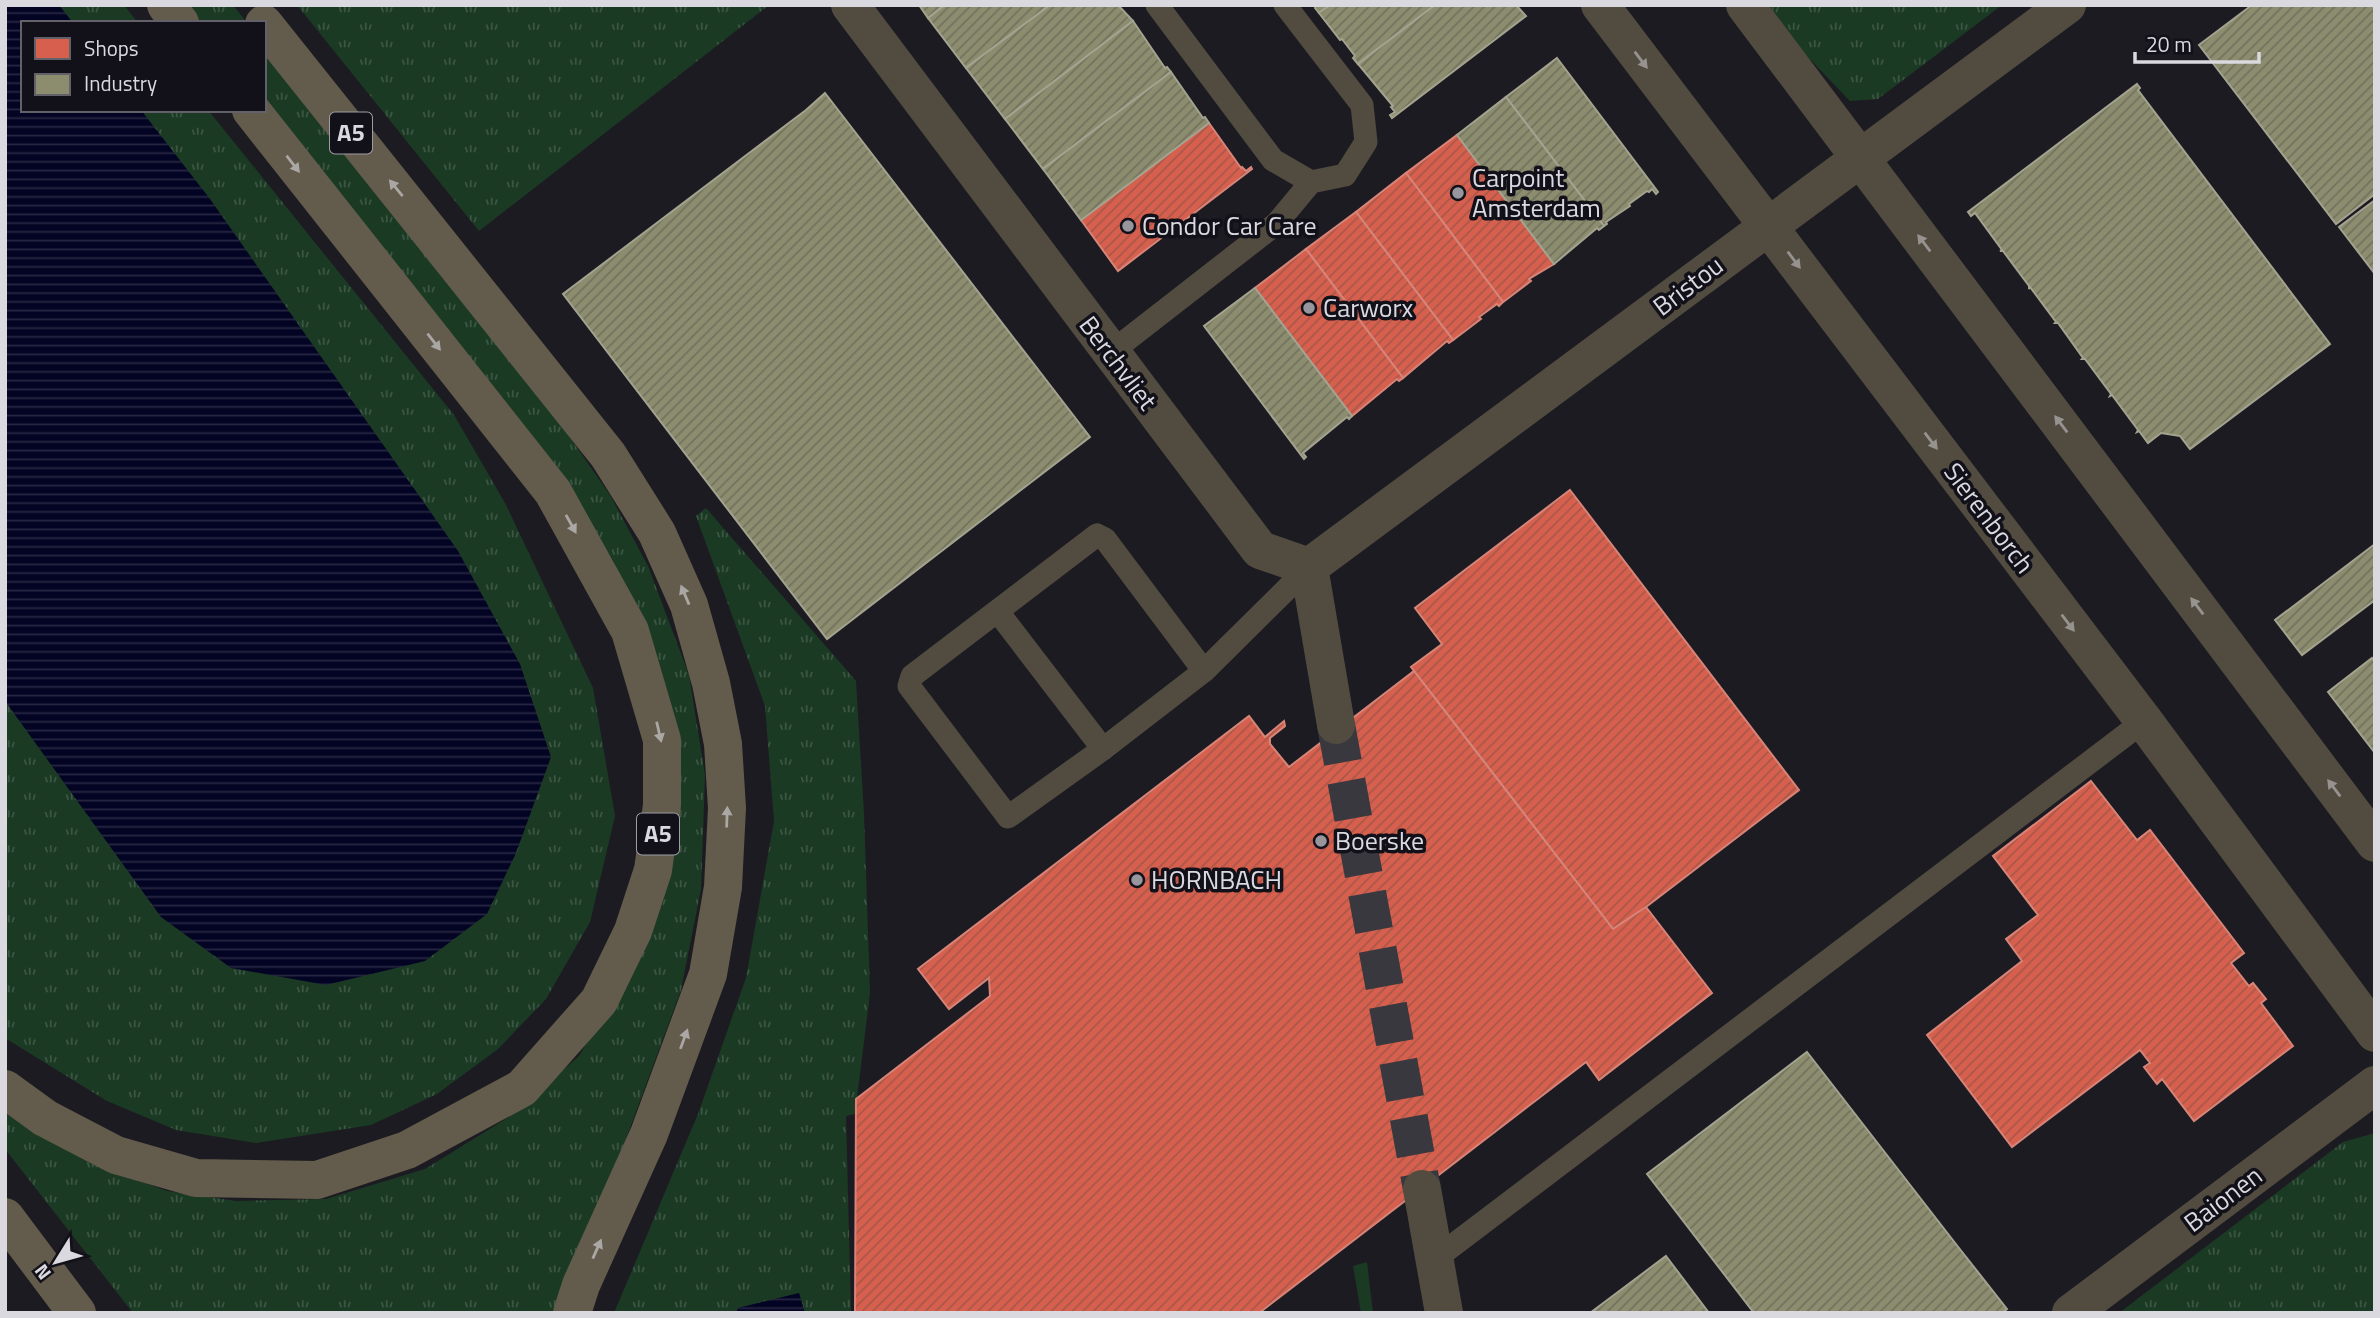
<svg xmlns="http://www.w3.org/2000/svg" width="2380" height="1318" font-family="'Titillium Web',sans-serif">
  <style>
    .grass { fill: url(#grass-tufts) }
    .garden { fill: #1b3a24 }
    .water { fill: url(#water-rules) }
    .shops { fill: url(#shops-hatch); stroke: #d78479; stroke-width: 2 }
    .industry { fill: url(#industry-hatch); stroke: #a3a390; stroke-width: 2 }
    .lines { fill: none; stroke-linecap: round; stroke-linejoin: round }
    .street-tunnel { stroke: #38383e; stroke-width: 38; stroke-dasharray: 38 19; stroke-linecap: butt }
    .lane { stroke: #524c40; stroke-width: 23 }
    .street { stroke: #524c40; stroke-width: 38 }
    .highway { stroke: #635b4b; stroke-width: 38 }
    .oneway { fill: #969290 }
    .oneway2 { fill: #aaa7a4 }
    .poi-dot { fill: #98969d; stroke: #121019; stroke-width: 2.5 }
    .labels { text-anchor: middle; stroke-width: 7; stroke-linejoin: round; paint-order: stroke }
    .shield { fill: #121019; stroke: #9e9da4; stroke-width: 2 }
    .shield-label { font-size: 24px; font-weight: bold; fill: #dad9e0 }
    .poi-label { font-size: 26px; fill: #dad9e0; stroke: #121019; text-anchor: start }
    .street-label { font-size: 26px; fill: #dad9e0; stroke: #121019 }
  </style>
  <defs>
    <pattern id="grass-tufts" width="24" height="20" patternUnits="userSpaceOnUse" patternTransform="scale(1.75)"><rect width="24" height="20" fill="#1b3a24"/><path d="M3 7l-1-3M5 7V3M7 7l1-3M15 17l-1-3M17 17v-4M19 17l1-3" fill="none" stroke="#3c5644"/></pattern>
    <pattern id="water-rules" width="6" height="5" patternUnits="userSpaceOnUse" patternTransform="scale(1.75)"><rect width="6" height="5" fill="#030323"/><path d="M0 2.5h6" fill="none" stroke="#272743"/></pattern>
    <pattern id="shops-hatch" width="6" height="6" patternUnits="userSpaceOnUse" patternTransform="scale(1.75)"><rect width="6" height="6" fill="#d6604d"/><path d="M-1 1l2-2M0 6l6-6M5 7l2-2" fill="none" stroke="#a9574a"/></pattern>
    <pattern id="industry-hatch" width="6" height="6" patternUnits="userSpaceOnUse" patternTransform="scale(1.75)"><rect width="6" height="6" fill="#8c8c6e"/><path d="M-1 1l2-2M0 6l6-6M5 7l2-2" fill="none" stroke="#72725f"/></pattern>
  </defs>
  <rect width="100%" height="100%" fill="#1c1b21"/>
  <g class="grass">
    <path d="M5 5H124L138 23H23V110H208L454 415 505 503 593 688 615 816 590 922 546 999 498 1049 437 1094 371 1125 256 1143 176 1130 107 1101 5 1038Z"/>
    <path d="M184 5H233L247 23H199Z"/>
    <path d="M297 5H769L479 231Z"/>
    <path d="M1769 5H2002L1878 99 1850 101 1805 54Z"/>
    <path d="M264 44 514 357 610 495 648 566 689 675 705 775 701 889 681 990 627 1136 553 1313H133L5 1149V1111L93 1164 167 1191 236 1201 326 1199 425 1169 509 1117 579 1056 640 954 664 692 613 560 506 405 264 104Z"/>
    <path d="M706 508 856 681 864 814 870 993 855 1114 846 1116 851 1313H805L799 1294 738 1308 736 1313H614L698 1114 746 978 774 821 765 706 696 516Z"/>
    <path d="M2375 1133V1313H2119L2343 1142Z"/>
  </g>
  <path class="garden" d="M1367 1262 1373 1313H1361L1353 1266Z"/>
  <g class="water">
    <path d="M5 5H59L73 23H23V110H141L210 199 458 551 520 664 551 757 516 853 487 914 425 961 326 985 231 968 161 917 5 701Z"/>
    <path d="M799 1293 805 1313H736L738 1308Z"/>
  </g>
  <g class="shops">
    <path d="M1209 123 1241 168 1242 167 1246 171 1251 167 1252 169 1118 271 1081 220Z"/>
    <path d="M1457 135 1554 264 1529 279 1531 281 1503 302 1406 173Z"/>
    <path d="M1406 173 1503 302 1499 306 1497 304 1479 317 1481 319 1453 340 1356 212Z"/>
    <path d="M1356 212 1453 340 1449 343 1447 341 1403 378 1306 249Z"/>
    <path d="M1306 249 1403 378 1399 381 1397 379 1352 416 1255 288Z"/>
    <path d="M1570 490 1799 790 1646 907 1613 929 1411 667 1442 644 1415 608Z"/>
    <path d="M1414 671 1613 929 1646 907 1712 993 1599 1080 1586 1062 1259 1313H855L856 1099 990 996 989 978 949 1009 918 969 1249 716 1265 737 1284 721 1285 726 1270 738V744L1289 767Z"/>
    <path d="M2091 781 2137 840 2150 830 2244 953 2231 963 2249 986 2253 983 2266 999 2261 1003 2293 1046 2194 1121 2162 1079 2157 1084 2144 1067 2150 1063 2140 1050 2012 1147 1927 1035 2022 961 2006 939 2038 915 1993 856Z"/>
  </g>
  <g class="industry">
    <path d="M919 5H945L928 18Z"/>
    <path d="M945 5H1050L966 68 928 18Z"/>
    <path d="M1050 5H1118L1133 21 1005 119 966 68Z"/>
    <path d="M1317 5H1330L1319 13 1315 8Z"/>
    <path d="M1330 5H1435L1358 64 1353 58 1355 56 1342 39 1340 40 1319 13Z"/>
    <path d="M1435 5H1516L1526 16 1392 118 1390 115 1395 112 1391 107 1393 106 1358 64Z"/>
    <path d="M2252 5H2375V194L2336 224 2199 45Z"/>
    <path d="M1133 21 1165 68 1167 67 1171 72 1043 169 1005 119Z"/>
    <path d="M1557 58 1658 192 1656 194 1652 189 1649 192 1647 191 1629 204 1630 206 1606 222 1607 224 1604 226 1506 97Z"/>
    <path d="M1171 72 1203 118 1205 117 1209 123 1081 220 1043 169Z"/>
    <path d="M2137 84 2140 88 2138 90 2330 344 2190 449 2180 436 2161 433 2148 443 2139 431 2137 432 2138 430 2112 395 2110 396 2111 394 2085 359H2082L2083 358 2058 323H2055L2056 322 2030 287 2029 289V286L2003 251H2000L2002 250 1975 213 1971 216 1968 212Z"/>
    <path d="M825 93 1090 437 827 639 563 294 806 110Z"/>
    <path d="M1506 97 1604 226 1599 230 1597 228 1554 264 1457 135Z"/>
    <path d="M2375 200V274L2339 227Z"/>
    <path d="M1255 288 1352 416 1349 419 1347 417 1303 453 1306 457 1304 459 1204 326Z"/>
    <path d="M2375 544V600L2302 655 2275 620Z"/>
    <path d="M2372 658 2375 662V753L2328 692Z"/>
    <path d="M1807 1052 1959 1248 2007 1309 2002 1313H1754L1647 1174Z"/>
    <path d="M1666 1256 1709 1313H1590Z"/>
  </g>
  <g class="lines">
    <path class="street-tunnel" d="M1336 725 1422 1189"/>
    <g class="lane">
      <path d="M1157 5 1273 160 1311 182"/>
      <path d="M1110 353 1277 223 1311 182 1345 175 1366 142 1362 105 1285 5"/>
      <path d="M998 612 1103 749"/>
      <path d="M1204 671 1105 539 1097 535 912 676 909 686 1008 817 1103 749 1204 671 1309 567"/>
      <path d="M1435 1259 2144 721"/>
    </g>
    <g class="street">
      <path d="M850 5 1260 550 1309 567 1336 725"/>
      <path d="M1600 5 2144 721 2375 1033"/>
      <path d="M1745 5 2375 843"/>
      <path d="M1309 567 2067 5"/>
      <path d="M1422 1189 1444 1313"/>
      <path d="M2071 1313 2375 1085"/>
    </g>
    <g class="highway">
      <path d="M166 5 180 23"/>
      <path d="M264 24 608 455 657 533 689 605 711 683 723 744 727 808 723 887 708 974 649 1134 581 1285 572 1313"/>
      <path d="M5 1089 45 1118 116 1155 196 1178 317 1180 407 1150 522 1088 599 1001 633 931 653 870 662 805V740L630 631 553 492 251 110"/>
      <path d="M5 1217 77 1313"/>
    </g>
  </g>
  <defs><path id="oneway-solid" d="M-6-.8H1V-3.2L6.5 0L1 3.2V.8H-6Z" transform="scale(1.75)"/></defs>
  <g class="oneway">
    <use href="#oneway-solid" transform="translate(1641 60) rotate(53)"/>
    <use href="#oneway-solid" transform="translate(1924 243) rotate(-127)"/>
    <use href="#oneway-solid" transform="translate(1794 260) rotate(53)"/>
    <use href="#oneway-solid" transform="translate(2061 424) rotate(-127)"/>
    <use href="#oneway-solid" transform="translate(1931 441) rotate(53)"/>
    <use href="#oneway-solid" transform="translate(2197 606) rotate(-127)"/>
    <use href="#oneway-solid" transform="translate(2068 623) rotate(53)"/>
    <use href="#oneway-solid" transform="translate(2334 788) rotate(-127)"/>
  </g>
  <g class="oneway2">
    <use href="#oneway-solid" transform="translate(293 164) rotate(52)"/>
    <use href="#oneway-solid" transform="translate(396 188) rotate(-129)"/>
    <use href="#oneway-solid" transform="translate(434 342) rotate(52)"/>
    <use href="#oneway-solid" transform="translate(571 524) rotate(61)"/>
    <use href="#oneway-solid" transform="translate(685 595) rotate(-113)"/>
    <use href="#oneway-solid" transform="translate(659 732) rotate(77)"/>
    <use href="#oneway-solid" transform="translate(727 817) rotate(-88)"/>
    <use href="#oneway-solid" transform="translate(684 1039) rotate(-70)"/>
    <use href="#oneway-solid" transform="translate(597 1249) rotate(-66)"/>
  </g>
  <g class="poi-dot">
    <circle cx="1458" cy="193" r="7"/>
    <circle cx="1128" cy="226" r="7"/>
    <circle cx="1309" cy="308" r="7"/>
    <circle cx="1321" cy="841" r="7"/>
    <circle cx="1137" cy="880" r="7"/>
  </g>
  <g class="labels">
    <g class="shield">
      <rect x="330" y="112.5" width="42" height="41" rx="5"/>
      <rect x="637" y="813.5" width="42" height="41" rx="5"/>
    </g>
    <g class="shield-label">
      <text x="351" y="141">A5</text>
      <text x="658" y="842">A5</text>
    </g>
    <g class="poi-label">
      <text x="1472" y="187">Carpoint<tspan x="1472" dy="30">Amsterdam</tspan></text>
      <text x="1142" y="235">Condor Car Care</text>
      <text x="1323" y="317">Carworx</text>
      <text x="1335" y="850">Boerske</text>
      <text x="1151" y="889">HORNBACH</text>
    </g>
    <g class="street-label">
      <text transform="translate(1688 286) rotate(-37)" y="9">Bristou</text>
      <text transform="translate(1118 363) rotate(53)" y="9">Berchvliet</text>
      <text transform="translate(1989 518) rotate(53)" y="9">Sierenborch</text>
      <text transform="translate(2223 1199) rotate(-37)" y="9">Baionen</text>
    </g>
  </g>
  <rect width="2380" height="1318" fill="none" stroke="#dad9e0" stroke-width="14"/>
  <rect x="21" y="21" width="245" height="91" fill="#121019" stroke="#626069" stroke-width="2"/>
  <rect x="35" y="38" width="35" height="21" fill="#d6604d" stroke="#626069" stroke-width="2"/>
  <text x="84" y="56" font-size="21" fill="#dad9e0">Shops</text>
  <rect x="35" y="74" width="35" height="21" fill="#8c8c6e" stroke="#626069" stroke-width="2"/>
  <text x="84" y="91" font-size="21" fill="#dad9e0">Industry</text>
  <g transform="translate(56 1262) rotate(233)" stroke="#121019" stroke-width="5" paint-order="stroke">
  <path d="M0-5L12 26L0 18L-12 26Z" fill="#dad9e0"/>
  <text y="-10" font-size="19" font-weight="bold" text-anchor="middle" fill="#dad9e0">N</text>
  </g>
  <path d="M2135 52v10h124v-10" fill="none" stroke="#dad9e0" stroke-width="3.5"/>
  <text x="2146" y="52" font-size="21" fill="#dad9e0" stroke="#121019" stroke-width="5" paint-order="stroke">20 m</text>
</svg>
